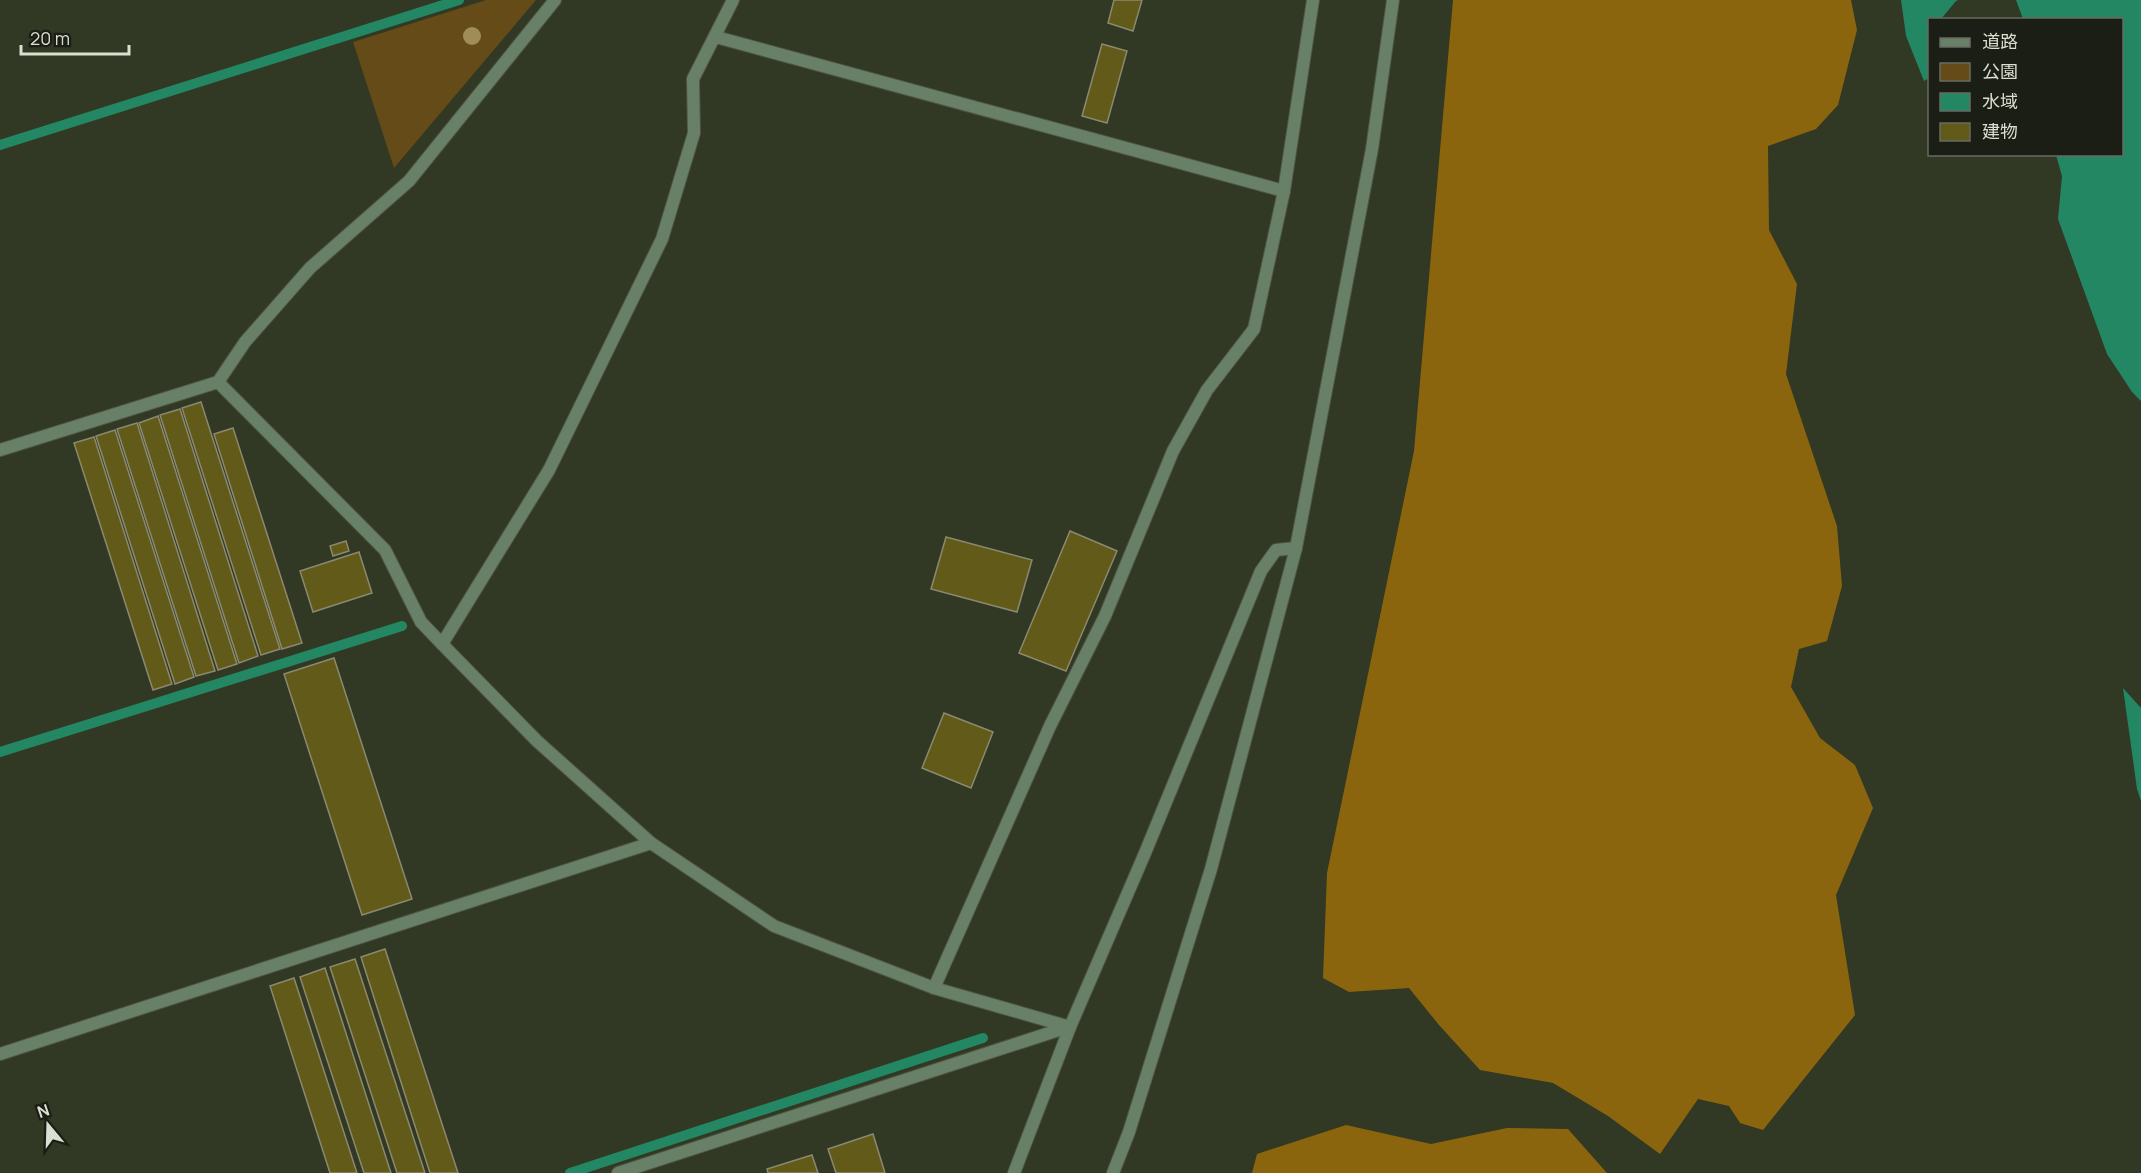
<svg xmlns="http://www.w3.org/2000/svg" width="2141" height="1173" font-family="Manrope,'Noto Sans JP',sans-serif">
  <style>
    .green { fill: #644b17 }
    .forest { fill: #8a650d }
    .water { fill: #238764 }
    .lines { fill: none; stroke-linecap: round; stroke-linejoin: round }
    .stream { stroke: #238764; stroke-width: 10 }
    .building { fill: #615a19; stroke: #8b8970; stroke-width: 1.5 }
    .street-casing { stroke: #4f5642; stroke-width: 14 }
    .street { stroke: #688067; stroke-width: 12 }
    .tree { fill: #a08c57 }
  </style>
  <rect width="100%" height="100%" fill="#313823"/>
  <path class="green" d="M486 0H536L394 168 353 42Z"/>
  <g class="forest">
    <path d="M1453 0H1851L1857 30 1838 105 1816 129 1768 146 1769 230 1797 284 1786 374 1837 526 1842 586 1827 641 1799 649 1791 687 1820 738 1855 765 1873 808 1836 895 1855 1015 1763 1130 1740 1123 1729 1106 1698 1099 1660 1154 1608 1116 1553 1083 1480 1070 1439 1025 1409 988 1349 992 1323 978 1327 873 1414 451Z"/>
    <path d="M1346 1125 1431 1144 1507 1128 1568 1129 1607 1173H1252L1257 1154Z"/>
  </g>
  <g class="water">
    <path d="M1901 0H1958L1956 1 1941 19 1930 20 1929 78 1924 81 1906 36Z"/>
    <path d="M2016 0H2141V401L2132 392 2107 354 2058 219 2062 176 2056 155 2122 154V20L2023 19Z"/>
    <path d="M2123 688 2141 708V801L2137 789Z"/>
  </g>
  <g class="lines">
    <g class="stream">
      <path d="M0 145 459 0"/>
      <path d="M0 752 402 626"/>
      <path d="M570 1173 983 1038"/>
    </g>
  </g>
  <g class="building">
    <path d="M1114 0H1142L1133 31 1108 23Z"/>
    <path d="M1102 44 1127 51 1107 123 1082 116Z"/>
    <path d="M201 402 280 649 261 655 182 408Z"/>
    <path d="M180 409 258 656 239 663 160 415Z"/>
    <path d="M158 416 237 664 218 670 139 423Z"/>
    <path d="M137 423 215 671 196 676 117 429Z"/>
    <path d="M233 428 302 643 282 649 214 434Z"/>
    <path d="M115 430 194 677 175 684 96 436Z"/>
    <path d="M94 437 172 684 153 690 74 443Z"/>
    <path d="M1070 531 1117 551 1066 671 1019 653Z"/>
    <path d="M946 537 1032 560 1017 612 931 589Z"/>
    <path d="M346 541 349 551 333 556 330 546Z"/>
    <path d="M359 552 372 593 313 612 300 571Z"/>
    <path d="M334 658 412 899 362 915 284 674Z"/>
    <path d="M944 713 993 732 971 788 922 768Z"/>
    <path d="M385 949 458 1173H430L361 957Z"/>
    <path d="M355 959 425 1173H397L330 967Z"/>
    <path d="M325 968 391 1173H364L300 977Z"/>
    <path d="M294 978 357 1173H330L270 986Z"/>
    <path d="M873 1134 885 1173H836L828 1149Z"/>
    <path d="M812 1155 818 1173H768L767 1169Z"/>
  </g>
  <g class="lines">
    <defs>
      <g id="street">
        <path d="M716 37 1284 191"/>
        <path d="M218 382 385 550 421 622 442 644 537 741 651 843 774 926 934 988 1070 1027"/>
        <path d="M0 450 218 382 245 342 310 268 409 181 555 0"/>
        <path d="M442 644 549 470 662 239 694 133 693 79 733 0"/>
        <path d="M934 988 1050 726 1105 616 1173 451 1207 390 1254 329 1284 191 1313 0"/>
        <path d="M0 1054 651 843"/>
        <path d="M618 1173 1068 1027"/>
        <path d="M1014 1173 1070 1027 1145 853 1261 571 1276 550 1296 548"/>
        <path d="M1113 1173 1129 1132 1211 869 1296 548 1372 149 1393 0"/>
      </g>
    </defs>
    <use href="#street" class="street-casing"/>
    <use href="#street" class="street"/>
  </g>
  <circle class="tree" cx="472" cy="36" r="9"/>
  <rect x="1928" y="18" width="195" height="138" fill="#1a1e14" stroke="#676b60" stroke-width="1.5"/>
  <rect x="1940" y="38" width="30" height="9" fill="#688067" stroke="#676b60" stroke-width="1.5"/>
  <text x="1982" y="48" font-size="18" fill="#dadfd2">道路</text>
  <rect x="1940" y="63" width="30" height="18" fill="#644b17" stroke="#676b60" stroke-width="1.5"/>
  <text x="1982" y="78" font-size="18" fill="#dadfd2">公園</text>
  <rect x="1940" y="93" width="30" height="18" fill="#238764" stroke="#676b60" stroke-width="1.5"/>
  <text x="1982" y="108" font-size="18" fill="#dadfd2">水域</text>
  <rect x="1940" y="123" width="30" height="18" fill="#615a19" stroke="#676b60" stroke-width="1.5"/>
  <text x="1982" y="138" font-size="18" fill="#dadfd2">建物</text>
  <g transform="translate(48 1125) rotate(341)" stroke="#1a1e14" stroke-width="4.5" paint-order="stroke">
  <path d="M0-4.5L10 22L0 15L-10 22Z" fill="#dadfd2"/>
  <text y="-9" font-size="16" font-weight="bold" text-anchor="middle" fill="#dadfd2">N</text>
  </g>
  <path d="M21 45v9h108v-9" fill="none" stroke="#dadfd2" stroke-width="3"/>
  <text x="30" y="45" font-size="18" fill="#dadfd2" stroke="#1a1e14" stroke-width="4.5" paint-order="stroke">20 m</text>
</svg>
